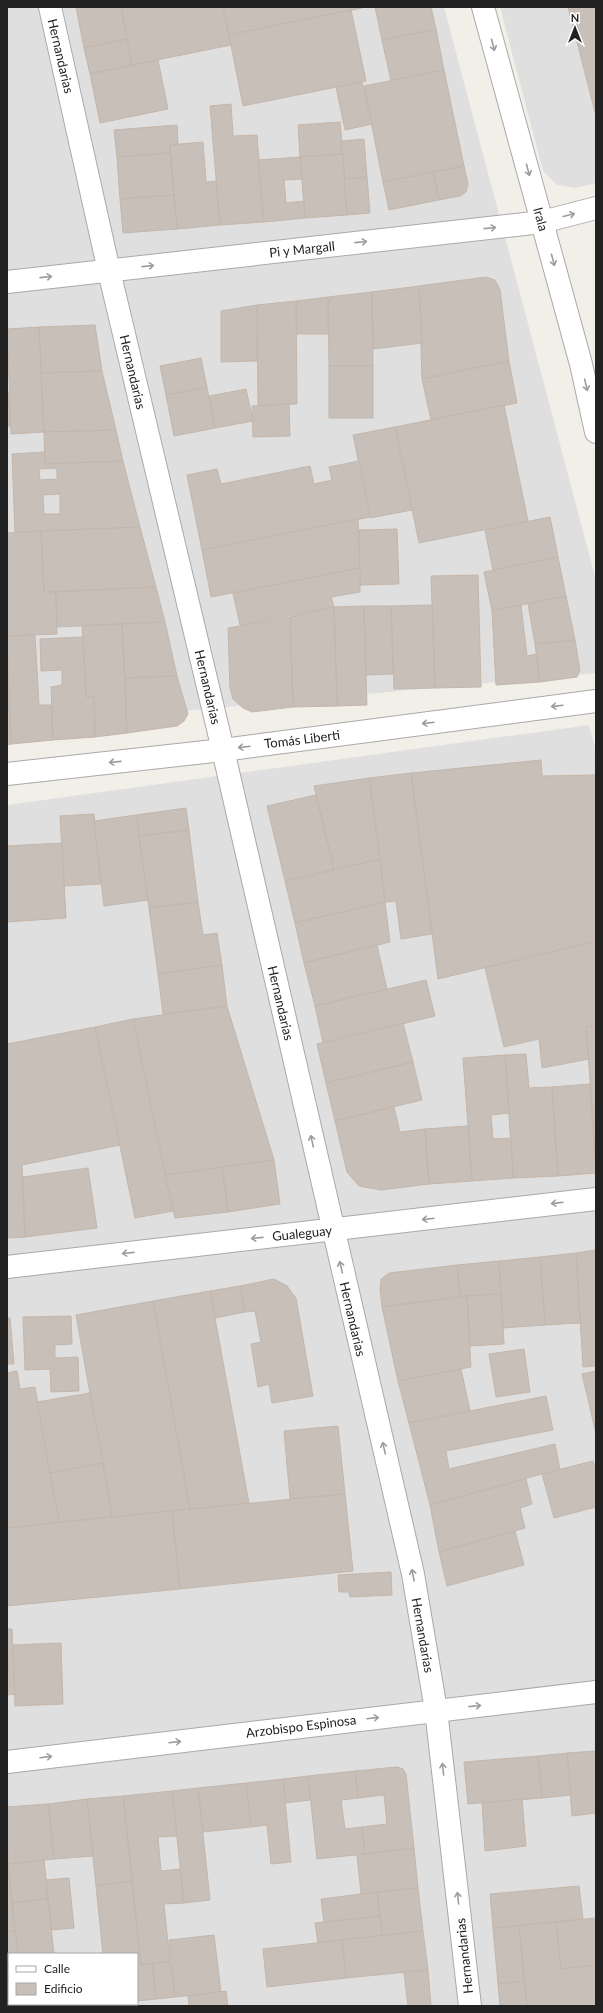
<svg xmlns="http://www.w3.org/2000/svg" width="603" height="2013" font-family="Lato,sans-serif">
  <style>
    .residential { fill: #e0dfdf; fill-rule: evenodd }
    .building { fill: #c7bfb8; stroke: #c4b6ab; fill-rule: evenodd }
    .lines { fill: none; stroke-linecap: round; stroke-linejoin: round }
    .minor-casing { stroke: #a9a9a9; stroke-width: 24 }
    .minor { stroke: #fff; stroke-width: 22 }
    .oneway { stroke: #9c9c9c }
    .labels { text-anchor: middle; stroke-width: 3; stroke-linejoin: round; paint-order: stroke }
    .street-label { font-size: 13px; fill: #222; stroke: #fff }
  </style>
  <rect width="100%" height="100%" fill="#f2efe9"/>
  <g class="residential">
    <path d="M7 7H444L596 580V673L7 727Z"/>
    <path d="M500 7H596V183L576 188 557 185 543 171Z"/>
    <path d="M589 725 596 751V2006H7V805ZM9 1954H137V2004H9Z"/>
  </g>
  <g class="building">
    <path d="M76 7H121L127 39 84 48Z"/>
    <path d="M121 7H223L231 45 132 65Z"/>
    <path d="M223 7H362V8L229 35Z"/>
    <path d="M375 7H431L436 29 382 40Z"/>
    <path d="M568 7H596V116Z"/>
    <path d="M351 10 366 81 243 106 229 35Z"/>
    <path d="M436 29 444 70 391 81 382 40Z"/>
    <path d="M127 39 132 65 90 74 84 48Z"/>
    <path d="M158 60 168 109 100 123 90 74Z"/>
    <path d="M444 70 464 166 383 182 364 86Z"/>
    <path d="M362 82 372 124 345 130 336 87Z"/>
    <path d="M231 104 233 136 257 135 264 222 220 225 210 106Z"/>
    <path d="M340 122 343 154 300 157 298 125Z"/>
    <path d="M177 125 178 144 170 145V153L117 157 114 130Z"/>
    <path d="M364 139 367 177 344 179 341 141Z"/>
    <path d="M203 142 206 182 216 181 220 225 177 229 170 145Z"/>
    <path d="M170 153 174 195 120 199 117 157Z"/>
    <path d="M343 154 347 215 305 218 300 157Z"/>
    <path d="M300 157 302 179 284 180 286 203 304 201 305 218 264 222 258 160Z"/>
    <path d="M464 166 468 184 466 192 460 196 439 200 433 172Z"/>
    <path d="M433 172 439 200 389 210 383 182Z"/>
    <path d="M367 177 370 213 347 215 344 179Z"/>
    <path d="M174 195 177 229 123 233 120 199Z"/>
    <path d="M486 277 495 280 500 290 509 361 422 379 419 286Z"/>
    <path d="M419 286 422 343 373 349 372 292Z"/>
    <path d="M372 292 373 366H329L328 297Z"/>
    <path d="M328 297V334H297L296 301Z"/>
    <path d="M296 301 297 404 258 405 257 305Z"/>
    <path d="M257 305V361L221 362V311Z"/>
    <path d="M95 325 102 371 41 373 39 327Z"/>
    <path d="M39 327 44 432 11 434 7 329Z"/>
    <path d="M201 358 207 387 166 395 160 366Z"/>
    <path d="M509 361 517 403 431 420 422 379Z"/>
    <rect x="329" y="366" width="44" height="52"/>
    <path d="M102 371 116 430 44 432 41 373Z"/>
    <path d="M207 387 215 428 174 436 166 395Z"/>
    <path d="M246 389 253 421 215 428 209 396Z"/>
    <path d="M7 393H9L10 426H7Z"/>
    <path d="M289 404 290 436 253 437 252 406Z"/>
    <path d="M504 405 528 521 419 543 395 427Z"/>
    <path d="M395 427 412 510 370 518 353 435Z"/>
    <path d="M116 430 123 461 45 464 44 432Z"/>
    <path d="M44 452 45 464 123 461 140 527 15 533 12 454ZM57 468V479L40 480 39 469ZM60 494V514H44L43 495Z"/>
    <path d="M359 461 370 517 202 550 187 475 217 469 221 484 310 466 314 484 332 480 329 467Z"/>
    <path d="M550 517 558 557 493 570 485 530Z"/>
    <path d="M358 519 360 568 211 597 202 550Z"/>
    <path d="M140 527 156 587 44 592 41 531Z"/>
    <path d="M397 529 399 584 360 585 359 530Z"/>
    <path d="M41 531 44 592H56L57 634 7 636V533Z"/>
    <path d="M558 557 566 596 492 611 484 572Z"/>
    <path d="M360 568V592L331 597 334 607 240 625 233 593Z"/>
    <path d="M478 575 481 687 435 688 431 576Z"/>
    <path d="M156 587 165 622 57 627 56 592Z"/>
    <path d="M566 596 575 640 535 644 528 604Z"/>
    <path d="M432 605 435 688 394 689 391 606Z"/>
    <path d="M521 605 527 656 536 654 540 682 496 685 492 611Z"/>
    <path d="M364 606 367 705 337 706 334 607Z"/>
    <path d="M364 606H391L393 674 366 675Z"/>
    <path d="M334 607 337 706 293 707 290 617Z"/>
    <path d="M290 617 293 707 252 712 243 708 233 699 230 688 228 628Z"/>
    <path d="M165 622 177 676 125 678 122 624Z"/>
    <path d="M122 624 127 733 95 737 94 697H86L82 626Z"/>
    <path d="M35 635 39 705H51L53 740 11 744 7 636Z"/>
    <path d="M83 637 86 697H94L95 737 53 740 51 687 62 685V670L41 671 40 639Z"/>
    <path d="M575 640 580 670 577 677 540 682 535 644Z"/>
    <path d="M7 655 11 744 7 745Z"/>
    <path d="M177 676 188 714 184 721 177 726 127 733 125 678Z"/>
    <path d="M541 760 542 776 596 775V941L438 979 411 773Z"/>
    <path d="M411 773 432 934 401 939 396 901 385 902 369 778Z"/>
    <path d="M369 778 380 859 334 870 314 786Z"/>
    <path d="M316 795 334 870 285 881 267 806Z"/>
    <path d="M186 808 189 830 139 836 136 815Z"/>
    <path d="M94 814 101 884 64 886 60 816Z"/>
    <path d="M136 815 148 900 104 906 94 821Z"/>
    <path d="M189 830 198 902 149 908 139 836Z"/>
    <path d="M62 843 66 918 7 922V846Z"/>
    <path d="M380 859 385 902 295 923 285 881Z"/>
    <path d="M198 902 203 935 217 933 222 965 158 974 149 908Z"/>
    <path d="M385 902 390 942 304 963 295 923Z"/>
    <path d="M596 941V1025L586 1027 589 1059 542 1068 539 1039 504 1047 485 968Z"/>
    <path d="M377 945 387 989 315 1006 304 963Z"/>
    <path d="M222 965 227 1006 163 1014 158 974Z"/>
    <path d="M426 980 435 1016 323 1043 315 1006Z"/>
    <path d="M227 1006 274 1160 165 1175 133 1019Z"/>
    <path d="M133 1019 173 1211 135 1218 95 1027Z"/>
    <path d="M403 1023 413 1062 326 1083 317 1044Z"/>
    <path d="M596 1025V1118L593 1119 586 1027Z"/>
    <path d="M95 1027 120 1145 22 1165 25 1237 7 1238V1044Z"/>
    <path d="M526 1054 529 1088 552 1087 558 1176 513 1178 505 1055Z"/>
    <path d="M505 1055 509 1113 491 1115 493 1139 511 1138 513 1178 472 1181 463 1058Z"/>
    <path d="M413 1062 422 1100 335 1121 326 1083Z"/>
    <path d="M590 1084 596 1173 558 1176 552 1087Z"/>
    <path d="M394 1107 400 1132 425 1129 429 1184 381 1190 359 1186 347 1172 335 1121Z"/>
    <path d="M596 1118V1154H595L593 1119Z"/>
    <path d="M468 1126 472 1181 429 1184 425 1129Z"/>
    <path d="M274 1160 280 1204 228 1212 222 1167Z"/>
    <path d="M222 1167 228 1212 175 1218 165 1175Z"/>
    <path d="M88 1168 97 1228 25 1237 23 1177Z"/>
    <path d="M596 1250V1366L583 1367 576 1253Z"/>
    <path d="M576 1253 580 1323 545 1325 540 1257Z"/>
    <path d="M540 1257 545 1325 503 1328 499 1261Z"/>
    <path d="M499 1261 501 1294 460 1296 457 1265Z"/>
    <path d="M457 1265 460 1296 382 1307 380 1289 381 1279 389 1273Z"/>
    <path d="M274 1279 287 1286 296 1298 313 1396 272 1403 269 1384 258 1387 251 1344 261 1342 255 1311 245 1312 240 1286Z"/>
    <path d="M240 1286 245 1312 215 1318 210 1291Z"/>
    <path d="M210 1291 249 1503 190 1509 153 1301Z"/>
    <path d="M501 1294 504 1344 470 1346 467 1296Z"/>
    <path d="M467 1296 471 1367 398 1381 382 1307Z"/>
    <path d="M153 1301 190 1509 112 1517 76 1315Z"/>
    <path d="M71 1316 72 1344 55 1345V1358L78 1357 79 1391 51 1392 50 1369 25 1370 23 1317Z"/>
    <path d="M7 1318H10L14 1364H7Z"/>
    <path d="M524 1349 530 1392 496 1397 489 1354Z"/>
    <path d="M461 1369 470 1411 409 1423 398 1381Z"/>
    <path d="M17 1371 20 1389 35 1387 59 1522 7 1528V1373Z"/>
    <path d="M596 1371V1411L591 1412 582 1374Z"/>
    <path d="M90 1393 103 1463 50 1473 37 1402Z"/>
    <path d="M546 1396 553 1430 446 1451 449 1469 555 1444 560 1469 430 1505 409 1423Z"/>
    <path d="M596 1411V1435L591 1412Z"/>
    <path d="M338 1426 345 1494 290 1499 284 1431Z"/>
    <path d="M593 1461 596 1471V1507L554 1518 542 1474Z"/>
    <path d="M103 1463 112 1517 59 1522 50 1473Z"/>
    <path d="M526 1479 532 1504 520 1508 525 1528 439 1552 430 1505Z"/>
    <path d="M345 1494 353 1571 180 1589 172 1511Z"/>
    <path d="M172 1511 180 1589 7 1606V1528Z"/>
    <path d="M515 1531 524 1565 447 1586 439 1552Z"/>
    <path d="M391 1572 392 1595 350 1597 349 1592H339L338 1575Z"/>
    <path d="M7 1629H12L15 1694 7 1695V1677H9Z"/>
    <path d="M61 1643 63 1704 15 1706 13 1645Z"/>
    <path d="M596 1751V1813L572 1816 567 1753Z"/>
    <path d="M567 1753 571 1795 542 1798 538 1756Z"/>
    <path d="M538 1756 542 1798 468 1804 464 1762Z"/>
    <path d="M397 1767 403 1769 406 1774 414 1848 365 1854 362 1827 387 1824 384 1795 358 1798 355 1771Z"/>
    <path d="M355 1771 358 1798 341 1800 345 1829 362 1827 365 1854 317 1859 308 1776Z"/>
    <path d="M308 1776 310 1800 285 1803 283 1779Z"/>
    <path d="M283 1779 291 1862 271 1864 267 1825 251 1827 246 1783Z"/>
    <path d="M246 1783 251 1827 203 1832 198 1788Z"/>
    <path d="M198 1788 210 1900 184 1903 172 1791Z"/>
    <path d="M172 1791 177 1836 158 1837 161 1871 180 1869 184 1903 164 1904 170 1962 141 1965 123 1796Z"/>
    <path d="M123 1796 132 1881 96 1886 87 1799Z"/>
    <path d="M87 1799 93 1856 54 1859 48 1804Z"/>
    <path d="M522 1799 526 1846 485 1851 482 1803Z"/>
    <path d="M48 1804 54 1859 8 1864 7 1807Z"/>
    <path d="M414 1848 418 1888 361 1894 357 1855Z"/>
    <path d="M7 1856 15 1931 7 1932Z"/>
    <path d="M44 1860 48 1899 12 1903 8 1864Z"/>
    <path d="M69 1878 74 1928 51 1930 46 1880Z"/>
    <path d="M132 1881 141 1965 152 1963 156 1999 137 2001V1954H103L96 1886Z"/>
    <path d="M579 1886 583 1919 493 1928 490 1894Z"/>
    <path d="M418 1888 423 1931 382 1936 377 1892Z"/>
    <path d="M377 1892 380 1916 324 1922 321 1899Z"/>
    <path d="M48 1899 54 1954H18L12 1903Z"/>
    <path d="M380 1916 382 1936 318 1943 315 1923Z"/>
    <path d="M596 1918V1965L561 1969 556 1922Z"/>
    <path d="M556 1922 561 1969 596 1965V2006H527L519 1926Z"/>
    <path d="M519 1926 524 1981 498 1984 493 1928Z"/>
    <path d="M15 1931 18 1954H9V1975H7V1932Z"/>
    <path d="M423 1931 428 1970 346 1978 342 1940Z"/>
    <path d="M214 1935 221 1992 175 1997 169 1940Z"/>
    <path d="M342 1940 346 1978 267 1987 263 1949Z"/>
    <path d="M170 1962 175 1997 156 1999 152 1963Z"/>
    <path d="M428 1970 431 2006H408L404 1972Z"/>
    <path d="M524 1981 527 2006H500L498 1984Z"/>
    <path d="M226 1991 228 2006H189L188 1996Z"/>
    <path d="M35 2004H81L82 2006H26Z"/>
  </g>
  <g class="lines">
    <defs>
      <g id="minor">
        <path d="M50 7 109 271 223 750 413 1574 436 1710 470 2006"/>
        <path d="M483 7 581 364 596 432"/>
        <path d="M7 282 542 222 596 208"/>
        <path d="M7 774 223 750 596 701"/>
        <path d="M7 1267 596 1199"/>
        <path d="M7 1762 596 1692"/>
      </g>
    </defs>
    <use href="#minor" class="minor-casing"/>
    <use href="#minor" class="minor"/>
  </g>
  <defs><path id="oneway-shaft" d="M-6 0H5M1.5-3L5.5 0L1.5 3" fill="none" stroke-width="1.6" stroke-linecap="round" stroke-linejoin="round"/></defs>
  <g class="oneway">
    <use href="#oneway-shaft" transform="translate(493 45) rotate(75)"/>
    <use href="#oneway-shaft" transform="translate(528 170) rotate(75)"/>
    <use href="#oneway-shaft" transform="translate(569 215) rotate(-14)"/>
    <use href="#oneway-shaft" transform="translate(490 228) rotate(-6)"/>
    <use href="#oneway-shaft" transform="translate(361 242) rotate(-6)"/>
    <use href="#oneway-shaft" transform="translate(553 260) rotate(75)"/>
    <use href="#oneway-shaft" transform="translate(148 266) rotate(-6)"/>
    <use href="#oneway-shaft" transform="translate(46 277) rotate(-6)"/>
    <use href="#oneway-shaft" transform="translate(586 385) rotate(77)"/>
    <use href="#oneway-shaft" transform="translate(557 706) rotate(173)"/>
    <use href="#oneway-shaft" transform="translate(428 723) rotate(173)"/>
    <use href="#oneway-shaft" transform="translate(244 747) rotate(173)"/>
    <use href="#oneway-shaft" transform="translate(115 762) rotate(174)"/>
    <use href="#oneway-shaft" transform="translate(312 1141) rotate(-103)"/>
    <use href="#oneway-shaft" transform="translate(557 1203) rotate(173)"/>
    <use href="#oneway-shaft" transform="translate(428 1219) rotate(173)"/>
    <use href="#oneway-shaft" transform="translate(257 1238) rotate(174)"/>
    <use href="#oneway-shaft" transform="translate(128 1253) rotate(174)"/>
    <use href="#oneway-shaft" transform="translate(341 1267) rotate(-103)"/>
    <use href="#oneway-shaft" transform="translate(384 1448) rotate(-103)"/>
    <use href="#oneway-shaft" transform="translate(413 1575) rotate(-101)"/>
    <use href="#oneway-shaft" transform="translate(475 1706) rotate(-6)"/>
    <use href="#oneway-shaft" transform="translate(373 1718) rotate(-7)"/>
    <use href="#oneway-shaft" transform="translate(175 1742) rotate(-7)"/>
    <use href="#oneway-shaft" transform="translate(46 1757) rotate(-7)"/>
    <use href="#oneway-shaft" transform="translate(443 1769) rotate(-96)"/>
    <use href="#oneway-shaft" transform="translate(458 1898) rotate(-96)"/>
  </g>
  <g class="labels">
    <g class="street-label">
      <text transform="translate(61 56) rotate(77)" y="5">Hernandarias</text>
      <text transform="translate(541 219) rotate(75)" y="5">Irala</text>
      <text transform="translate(302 249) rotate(-6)" y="5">Pi y Margall</text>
      <text transform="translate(133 372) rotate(77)" y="5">Hernandarias</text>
      <text transform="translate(208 687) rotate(77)" y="5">Hernandarias</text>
      <text transform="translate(302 739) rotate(-7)" y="5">Tomás Liberti</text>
      <text transform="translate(281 1003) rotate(77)" y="5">Hernandarias</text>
      <text transform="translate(302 1233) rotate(-6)" y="5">Gualeguay</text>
      <text transform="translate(353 1319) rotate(77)" y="5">Hernandarias</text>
      <text transform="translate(423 1635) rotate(80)" y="5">Hernandarias</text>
      <text transform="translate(301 1726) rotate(-7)" y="5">Arzobispo Espinosa</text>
      <text transform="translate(464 1956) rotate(-96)" y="5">Hernandarias</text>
    </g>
  </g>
  <rect width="603" height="2013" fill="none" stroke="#222222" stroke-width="16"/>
  <rect x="8" y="1953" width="130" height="52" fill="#ffffff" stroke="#a7a7a7"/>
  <rect x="16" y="1966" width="20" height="6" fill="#ffffff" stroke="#a7a7a7"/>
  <text x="44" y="1973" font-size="12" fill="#222222">Calle</text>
  <rect x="16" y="1983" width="20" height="12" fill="#c7bfb8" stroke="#a7a7a7"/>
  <text x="44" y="1993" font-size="12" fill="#222222">Edificio</text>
  <g transform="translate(575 28)" stroke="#ffffff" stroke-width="3" paint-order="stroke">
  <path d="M0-3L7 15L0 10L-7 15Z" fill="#222222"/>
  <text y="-6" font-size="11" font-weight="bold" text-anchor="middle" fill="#222222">N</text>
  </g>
</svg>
